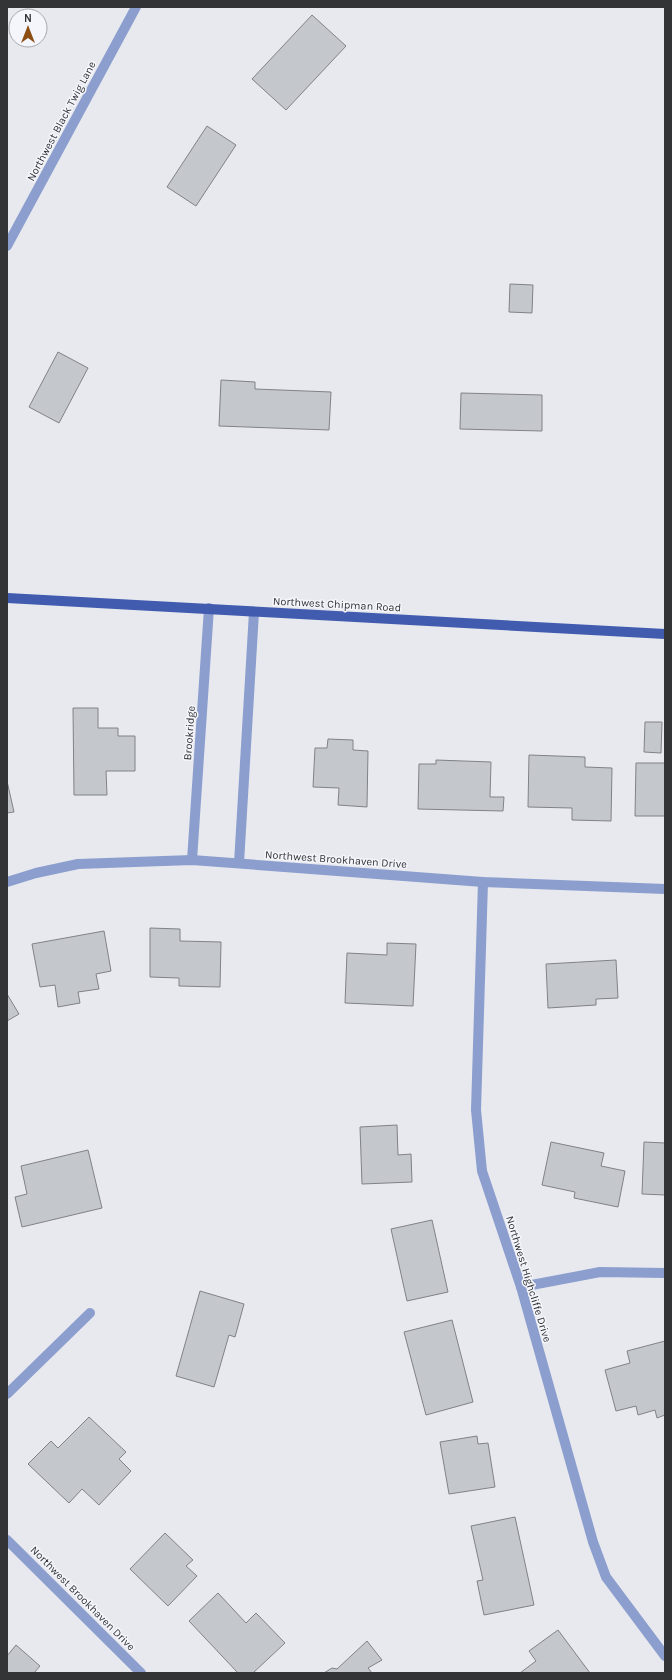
<svg xmlns="http://www.w3.org/2000/svg" width="672" height="1680" font-family="Karla,sans-serif">
  <style>
    .building { fill: #c4c7cc; stroke: #808287 }
    .lines { fill: none; stroke-linecap: round; stroke-linejoin: round }
    .minor { stroke: #8c9ecd; stroke-width: 10 }
    .major { stroke: #415baf; stroke-width: 10 }
    .labels { text-anchor: middle; stroke-width: 3; stroke-linejoin: round; paint-order: stroke }
    .street-label { font-size: 11px; fill: #333436; stroke: #f4f6fc }
  </style>
  <rect width="100%" height="100%" fill="#e7e9ef"/>
  <g class="building">
    <path d="M312 15 346 46 286 110 252 79Z"/>
    <path d="M207 126 236 145 196 206 167 187Z"/>
    <path d="M510 284 533 285 532 313 509 312Z"/>
    <path d="M58 352 88 368 59 423 29 407Z"/>
    <path d="M221 380 255 382V389L331 392 329 430 219 426Z"/>
    <path d="M461 393 542 395V431L460 429Z"/>
    <path d="M73 708H98V728H118V736H135V771H106L107 795H74Z"/>
    <path d="M645 722H662L661 753 644 752Z"/>
    <path d="M328 739 353 740V750L368 751 367 807 338 805 339 788 313 787 315 748H327Z"/>
    <path d="M529 755 585 757V767L612 768 611 821 572 820V808L528 807Z"/>
    <path d="M436 760 491 762 490 797H504L503 811 418 809 419 764H436Z"/>
    <path d="M636 763H665V816H635Z"/>
    <path d="M7 781 14 812 7 813Z"/>
    <path d="M150 928 180 929V941L221 942 220 987 179 986V978L150 977Z"/>
    <path d="M104 931 111 971 96 974 99 989 78 992 80 1003 58 1007 55 985 40 987 32 944Z"/>
    <path d="M387 943 416 944 413 1006 345 1003 347 953 387 955Z"/>
    <path d="M616 960 618 998 596 999V1005L548 1008 546 964Z"/>
    <path d="M7 994 19 1014 7 1021Z"/>
    <path d="M397 1125 398 1155 411 1154 412 1182 362 1184 360 1127Z"/>
    <path d="M551 1142 604 1153 601 1166 625 1171 618 1207 574 1198 575 1192 542 1185Z"/>
    <path d="M644 1142 665 1143V1195L642 1194Z"/>
    <path d="M88 1150 102 1208 22 1227 15 1197 27 1194 21 1166Z"/>
    <path d="M432 1220 448 1292 407 1301 391 1229Z"/>
    <path d="M200 1291 244 1304 235 1337 229 1335 214 1387 176 1376Z"/>
    <path d="M452 1320 473 1402 426 1415 404 1332Z"/>
    <path d="M665 1341V1415L657 1418 655 1410 638 1415 636 1406 616 1411 605 1370 630 1363 627 1351Z"/>
    <path d="M89 1417 126 1452 119 1459 131 1471 99 1505 82 1489 69 1503 28 1464 51 1441 58 1448Z"/>
    <path d="M477 1436 478 1444 488 1443 495 1487 449 1494 440 1442Z"/>
    <path d="M515 1517 534 1605 484 1615 477 1581 483 1580 471 1526Z"/>
    <path d="M165 1533 193 1560 186 1566 197 1576 168 1606 130 1569Z"/>
    <path d="M218 1593 246 1623 256 1613 285 1643 253 1673H238L189 1621Z"/>
    <path d="M558 1630 590 1673H520L536 1661 529 1651Z"/>
    <path d="M367 1641 382 1660 368 1668 372 1673H324L332 1668 337 1669Z"/>
    <path d="M16 1645 40 1666 34 1673H7V1656Z"/>
  </g>
  <g class="lines">
    <g class="minor">
      <path d="M7 246 136 7"/>
      <path d="M192 860 209 608"/>
      <path d="M239 863 254 612"/>
      <path d="M7 882 36 873 78 864 192 860 483 882 665 889"/>
      <path d="M483 882 476 1110 482 1171 521 1287 593 1542 606 1577 665 1656"/>
      <path d="M521 1287 600 1272 665 1273"/>
      <path d="M7 1394 90 1313"/>
      <path d="M7 1540 141 1673"/>
    </g>
    <path class="major" d="M7 598 665 634"/>
  </g>
  <g class="labels">
    <g class="street-label">
      <text transform="translate(61 121) rotate(-62)" y="4">Northwest Black Twig Lane</text>
      <text transform="translate(337 604) rotate(3)" y="4">Northwest Chipman Road</text>
      <text transform="translate(189 733) rotate(-86)" y="4">Brookridge</text>
      <text transform="translate(336 859) rotate(4)" y="4">Northwest Brookhaven Drive</text>
      <text transform="translate(529 1279) rotate(73)" y="4">Northwest Highcliffe Drive</text>
      <text transform="translate(83 1598) rotate(45)" y="4">Northwest Brookhaven Drive</text>
    </g>
  </g>
  <rect width="672" height="1680" fill="none" stroke="#333436" stroke-width="16"/>
  <g transform="translate(28 28)"><circle r="19" fill="#f4f6fc" stroke="#a7a8ad"/>
  <path d="M0-3L7 15L0 10L-7 15Z" fill="#8c4e13"/>
  <text y="-6" font-size="11" font-weight="bold" text-anchor="middle" fill="#333436">N</text>
  </g>
</svg>
